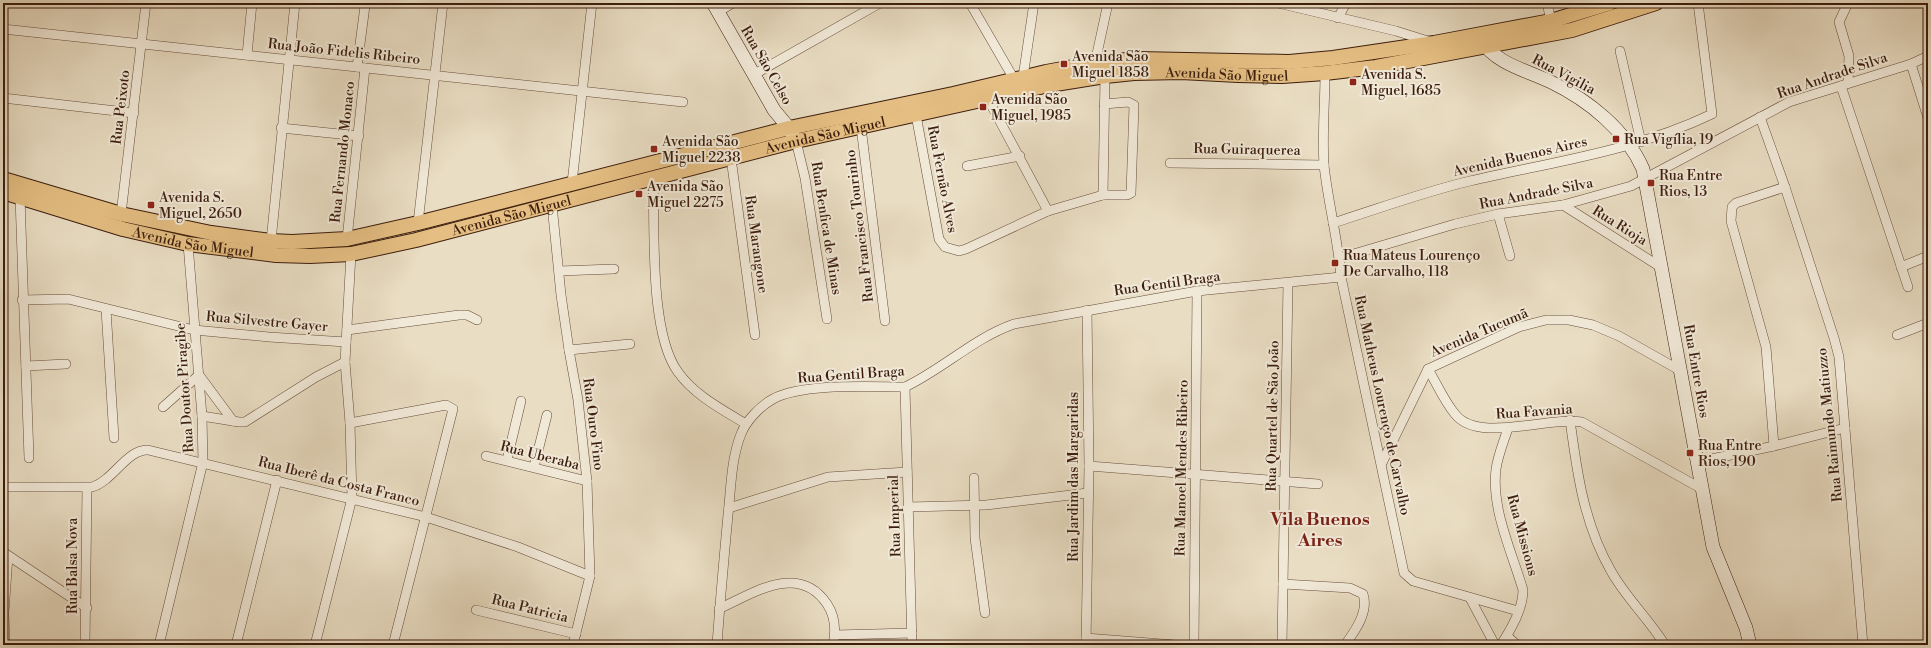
<svg xmlns="http://www.w3.org/2000/svg" width="1931" height="648" font-family="'Libre Bodoni',serif">
  <style>
    .lines { fill: none; stroke-linecap: round; stroke-linejoin: round }
    .street-casing { stroke: #674d3a; stroke-width: 10 }
    .secondary-casing { stroke: #3c1d0d; stroke-width: 14 }
    .primary-casing { stroke: #3c1d0d; stroke-width: 16 }
    .street { stroke: #f1e9d8; stroke-width: 9 }
    .secondary { stroke: #f1e9d8; stroke-width: 13 }
    .primary { stroke: #e4be82; stroke-width: 14 }
    .poi-dot { fill: #8f2418; stroke: #f1e9d8; stroke-width: 1.5 }
    .labels { text-anchor: middle; stroke-width: 4; stroke-linejoin: round; paint-order: stroke }
    .street-label { font-size: 14px; fill: #3c1d0d; stroke: #f1e9d8 }
    .poi-label { font-size: 14px; fill: #3c1d0d; stroke: #f1e9d8; text-anchor: start }
    .district-label { font-size: 18px; font-weight: bold; fill: #7a1f14; stroke: #f1e9d8 }
  </style>
  <rect width="100%" height="100%" fill="#e9ddc3"/>
  <filter id="stains"><feTurbulence type="fractalNoise" baseFrequency=".005" numOctaves="4"/><feColorMatrix values="0 0 0 0 .2 0 0 0 0 .09 0 0 0 0 .02 0 0 0 .5 -.17"/></filter>
  <radialGradient id="worn" r=".72"><stop offset=".6" stop-color="#630" stop-opacity="0"/><stop offset="1" stop-color="#630" stop-opacity=".3"/></radialGradient>
  <g class="lines">
    <defs>
      <g id="street">
        <path d="M970 3 1014 79"/>
        <path d="M1278 3 1396 31 1431 42"/>
        <path d="M1547 3 1551 21"/>
        <path d="M718 12 733 3"/>
        <path d="M1338 18 1346 3"/>
        <path d="M3 29 683 102"/>
        <path d="M1620 51 1641 142"/>
        <path d="M247 55 252 3"/>
        <path d="M1095 63 1108 3"/>
        <path d="M1911 64 1928 118"/>
        <path d="M357 67 365 6"/>
        <path d="M1325 73C1325 103 1322 135 1324 165 1328 203 1338 239 1341 277L1404 573 1413 581 1518 611"/>
        <path d="M753 75 880 3"/>
        <path d="M1023 77 1034 3"/>
        <path d="M1848 83 1849 56 1839 22 1848 3"/>
        <path d="M1841 86 1908 287"/>
        <path d="M3 98 134 113"/>
        <path d="M988 99 1048 211"/>
        <path d="M916 115 939 239 945 247 959 251 966 249 1048 211 1103 195H1127L1131 193 1134 105 1128 102 1104 104"/>
        <path d="M1760 117 1785 187 1834 338 1839 357 1863 645"/>
        <path d="M861 127 885 321"/>
        <path d="M281 128 359 136"/>
        <path d="M796 141 805 178 827 319"/>
        <path d="M731 158 755 335"/>
        <path d="M1170 163 1324 165"/>
        <path d="M967 166 1020 156"/>
        <path d="M653 178C655 227 649 333 678 372 694 395 723 410 746 424"/>
        <path d="M572 183 592 3"/>
        <path d="M1103 195 1105 76"/>
        <path d="M20 197 29 458"/>
        <path d="M552 205 561 295 569 350 578 400 587 481 590 576 573 645"/>
        <path d="M1563 205 1662 268"/>
        <path d="M121 214 146 3"/>
        <path d="M1498 214 1510 256"/>
        <path d="M418 223 443 3"/>
        <path d="M1333 223C1378 209 1423 192 1470 181 1552 162 1635 151 1712 114L1698 3"/>
        <path d="M347 239 365 68"/>
        <path d="M271 241 295 3"/>
        <path d="M1340 258 1455 224 1498 214 1563 205 1631 186 1789 102 1911 64 1928 56"/>
        <path d="M1901 267 1928 256"/>
        <path d="M559 271 614 269"/>
        <path d="M22 300 68 299 194 330 269 337 346 342"/>
        <path d="M106 309 114 438"/>
        <path d="M347 330 459 315H467L477 320"/>
        <path d="M1897 335 1928 323"/>
        <path d="M569 350 630 344"/>
        <path d="M26 366 66 364"/>
        <path d="M1428 369C1437 384 1444 401 1455 414 1478 444 1548 416 1582 422L1702 489"/>
        <path d="M905 387 912 645"/>
        <path d="M163 407 199 375 233 421"/>
        <path d="M202 416 239 422H245L316 377 345 362"/>
        <path d="M1570 420C1577 473 1584 524 1611 571 1626 598 1649 619 1665 645"/>
        <path d="M350 423 446 405 453 409 393 645"/>
        <path d="M1774 446 1766 347 1731 221 1732 207 1736 203 1785 187"/>
        <path d="M486 456 587 481"/>
        <path d="M507 460 521 401"/>
        <path d="M1697 462 1774 446 1845 428"/>
        <path d="M1382 463 1428 369 1519 327 1546 320H1569L1593 325 1619 336 1681 371"/>
        <path d="M1089 466 1318 484"/>
        <path d="M534 467 547 415"/>
        <path d="M974 478 975 538 985 613"/>
        <path d="M3 487H92C113 481 127 449 148 450L426 517 518 547 590 576"/>
        <path d="M908 507 986 505 1088 493"/>
        <path d="M729 508 828 477 907 472"/>
        <path d="M3 552 87 608"/>
        <path d="M1283 584 1350 588 1363 594C1369 612 1355 631 1345 645"/>
        <path d="M1470 598 1495 645"/>
        <path d="M719 609C753 593 799 562 827 604 835 616 836 631 833 645"/>
        <path d="M476 610 576 634"/>
        <path d="M835 635 912 633"/>
        <path d="M1507 636 1517 645"/>
        <path d="M1086 638 1175 645"/>
        <path d="M5 645 4 613 8 556"/>
        <path d="M85 645 87 488"/>
        <path d="M159 645 203 462 202 416 188 244"/>
        <path d="M236 645 277 480"/>
        <path d="M315 645 352 498 350 423 345 362 351 254"/>
        <path d="M717 645C720 602 724 558 728 515 731 489 731 459 741 434 746 421 760 406 773 399 803 383 870 387 905 387 943 369 974 338 1014 324L1197 291 1341 277"/>
        <path d="M1086 645 1089 466 1087 310"/>
        <path d="M1194 645 1197 291"/>
        <path d="M1282 645 1288 283"/>
        <path d="M1501 645C1511 629 1523 609 1523 590 1512 552 1491 509 1496 469 1498 455 1504 441 1508 428"/>
      </g>
      <g id="secondary">
        <path d="M713 3 774 110 789 128 793 136"/>
        <path d="M1481 40C1496 64 1526 70 1551 82 1588 100 1626 130 1643 169L1713 547 1746 628 1750 645"/>
      </g>
      <g id="primary">
        <path d="M3 179 121 214 211 233 271 241 292 242 347 239 418 223 789 128 953 94 1046 72 1095 63 1138 59 1289 62 1333 58 1434 43 1551 21 1610 3"/>
        <path id="s1" d="M3 192 123 229 188 244 276 255 310 256 351 254 416 240 796 141 1049 85 1105 76 1134 73 1181 72 1238 75 1282 76 1325 73 1376 67 1572 30 1656 3"/>
      </g>
    </defs>
    <use href="#street" class="street-casing"/>
    <use href="#secondary" class="secondary-casing"/>
    <use href="#primary" class="primary-casing"/>
    <use href="#street" class="street"/>
    <use href="#secondary" class="secondary"/>
    <use href="#primary" class="primary"/>
  </g>
  <g class="poi-dot">
    <rect x="1060" y="60" width="8" height="8" rx="2"/>
    <rect x="1349" y="78" width="8" height="8" rx="2"/>
    <rect x="979" y="103" width="8" height="8" rx="2"/>
    <rect x="1612" y="135" width="8" height="8" rx="2"/>
    <rect x="650" y="145" width="8" height="8" rx="2"/>
    <rect x="1647" y="179" width="8" height="8" rx="2"/>
    <rect x="635" y="190" width="8" height="8" rx="2"/>
    <rect x="147" y="201" width="8" height="8" rx="2"/>
    <rect x="1331" y="259" width="8" height="8" rx="2"/>
    <rect x="1686" y="449" width="8" height="8" rx="2"/>
  </g>
  <g class="labels">
    <g class="street-label">
      <text transform="translate(344 51) rotate(6)" y="5">Rua João Fidelis Ribeiro</text>
      <text transform="translate(767 65) rotate(60)" y="5">Rua São Celso</text>
      <text dy="5" stroke="none"><textPath href="#s1" startOffset="1253">Avenida São Miguel</textPath></text>
      <text transform="translate(1564 74) rotate(28)" y="5">Rua Vigilia</text>
      <text transform="translate(1832 75) rotate(-19)" y="5">Rua Andrade Silva</text>
      <text transform="translate(120 107) rotate(-83)" y="5">Rua Peixoto</text>
      <text dy="5" stroke="none"><textPath href="#s1" startOffset="845">Avenida São Miguel</textPath></text>
      <text transform="translate(1247 149) rotate(1)" y="5">Rua Guiraquerea</text>
      <text transform="translate(342 152) rotate(-84)" y="5">Rua Fernando Monaco</text>
      <text transform="translate(1520 156) rotate(-13)" y="5">Avenida Buenos Aires</text>
      <text transform="translate(943 179) rotate(79)" y="5">Rua Fernão Alves</text>
      <text transform="translate(1536 193) rotate(-11)" y="5">Rua Andrade Silva</text>
      <text dy="5" stroke="none"><textPath href="#s1" startOffset="521">Avenida São Miguel</textPath></text>
      <text transform="translate(1620 225) rotate(32)" y="5">Rua Rioja</text>
      <text transform="translate(859 226) rotate(-97)" y="5">Rua Francisco Tourinho</text>
      <text transform="translate(827 228) rotate(81)" y="5">Rua Benfica de Minas</text>
      <text dy="5" stroke="none"><textPath href="#s1" startOffset="197">Avenida São Miguel</textPath></text>
      <text transform="translate(757 244) rotate(82)" y="5">Rua Marangone</text>
      <text transform="translate(1167 283) rotate(-8)" y="5">Rua Gentil Braga</text>
      <text transform="translate(267 321) rotate(5)" y="5">Rua Silvestre Gayer</text>
      <text transform="translate(1479 332) rotate(-23)" y="5">Avenida Tucumã</text>
      <text transform="translate(1697 371) rotate(80)" y="5">Rua Entre Rios</text>
      <text transform="translate(851 374) rotate(-4)" y="5">Rua Gentil Braga</text>
      <text transform="translate(184 388) rotate(-94)" y="5">Rua Doutor Piragibe</text>
      <text transform="translate(1383 405) rotate(78)" y="5">Rua Matheus Lourenço de Carvalho</text>
      <text transform="translate(1534 411) rotate(-4)" y="5">Rua Favania</text>
      <text transform="translate(1272 416) rotate(-89)" y="5">Rua Quartel de São João</text>
      <text transform="translate(594 424) rotate(83)" y="5">Rua Ouro Fino</text>
      <text transform="translate(1829 425) rotate(-96)" y="5">Rua Raimundo Matiuzzo</text>
      <text transform="translate(540 455) rotate(14)" y="5">Rua Uberaba</text>
      <text transform="translate(1181 468) rotate(-89)" y="5">Rua Manoel Mendes Ribeiro</text>
      <text transform="translate(1073 477) rotate(-90)" y="5">Rua Jardim das Margaridas</text>
      <text transform="translate(339 481) rotate(14)" y="5">Rua Iberê da Costa Franco</text>
      <text transform="translate(894 516) rotate(-92)" y="5">Rua Imperial</text>
      <text transform="translate(1523 535) rotate(75)" y="5">Rua Missions</text>
      <text transform="translate(72 566) rotate(-90)" y="5">Rua Balsa Nova</text>
      <text transform="translate(530 608) rotate(14)" y="5">Rua Patricia</text>
    </g>
    <g class="poi-label">
      <text x="1072" y="61">Avenida São<tspan x="1072" dy="16">Miguel 1858</tspan></text>
      <text x="1361" y="79">Avenida S.<tspan x="1361" dy="16">Miguel, 1685</tspan></text>
      <text x="991" y="104">Avenida São<tspan x="991" dy="16">Miguel, 1985</tspan></text>
      <text x="1624" y="144">Rua Vigília, 19</text>
      <text x="662" y="146">Avenida São<tspan x="662" dy="16">Miguel 2238</tspan></text>
      <text x="1659" y="180">Rua Entre<tspan x="1659" dy="16">Rios, 13</tspan></text>
      <text x="647" y="191">Avenida São<tspan x="647" dy="16">Miguel 2275</tspan></text>
      <text x="159" y="202">Avenida S.<tspan x="159" dy="16">Miguel, 2650</tspan></text>
      <text x="1343" y="260">Rua Mateus Lourenço<tspan x="1343" dy="16">De Carvalho, 118</tspan></text>
      <text x="1698" y="450">Rua Entre<tspan x="1698" dy="16">Rios, 190</tspan></text>
    </g>
    <g class="district-label">
      <text x="1320" y="525">Vila Buenos<tspan x="1320" dy="21">Aires</tspan></text>
    </g>
  </g>
  <rect width="1931" height="648" fill="none" stroke="#e9ddc3" stroke-width="16"/>
  <rect x="4" y="4" width="1923" height="640" fill="none" stroke="#3c1d0d" stroke-width="2"/>
  <rect x="8" y="8" width="1915" height="632" fill="none" stroke="#3c1d0d"/>
  <rect width="100%" height="100%" filter="url(#stains)"/>
  <rect width="100%" height="100%" fill="url(#worn)"/>
</svg>
